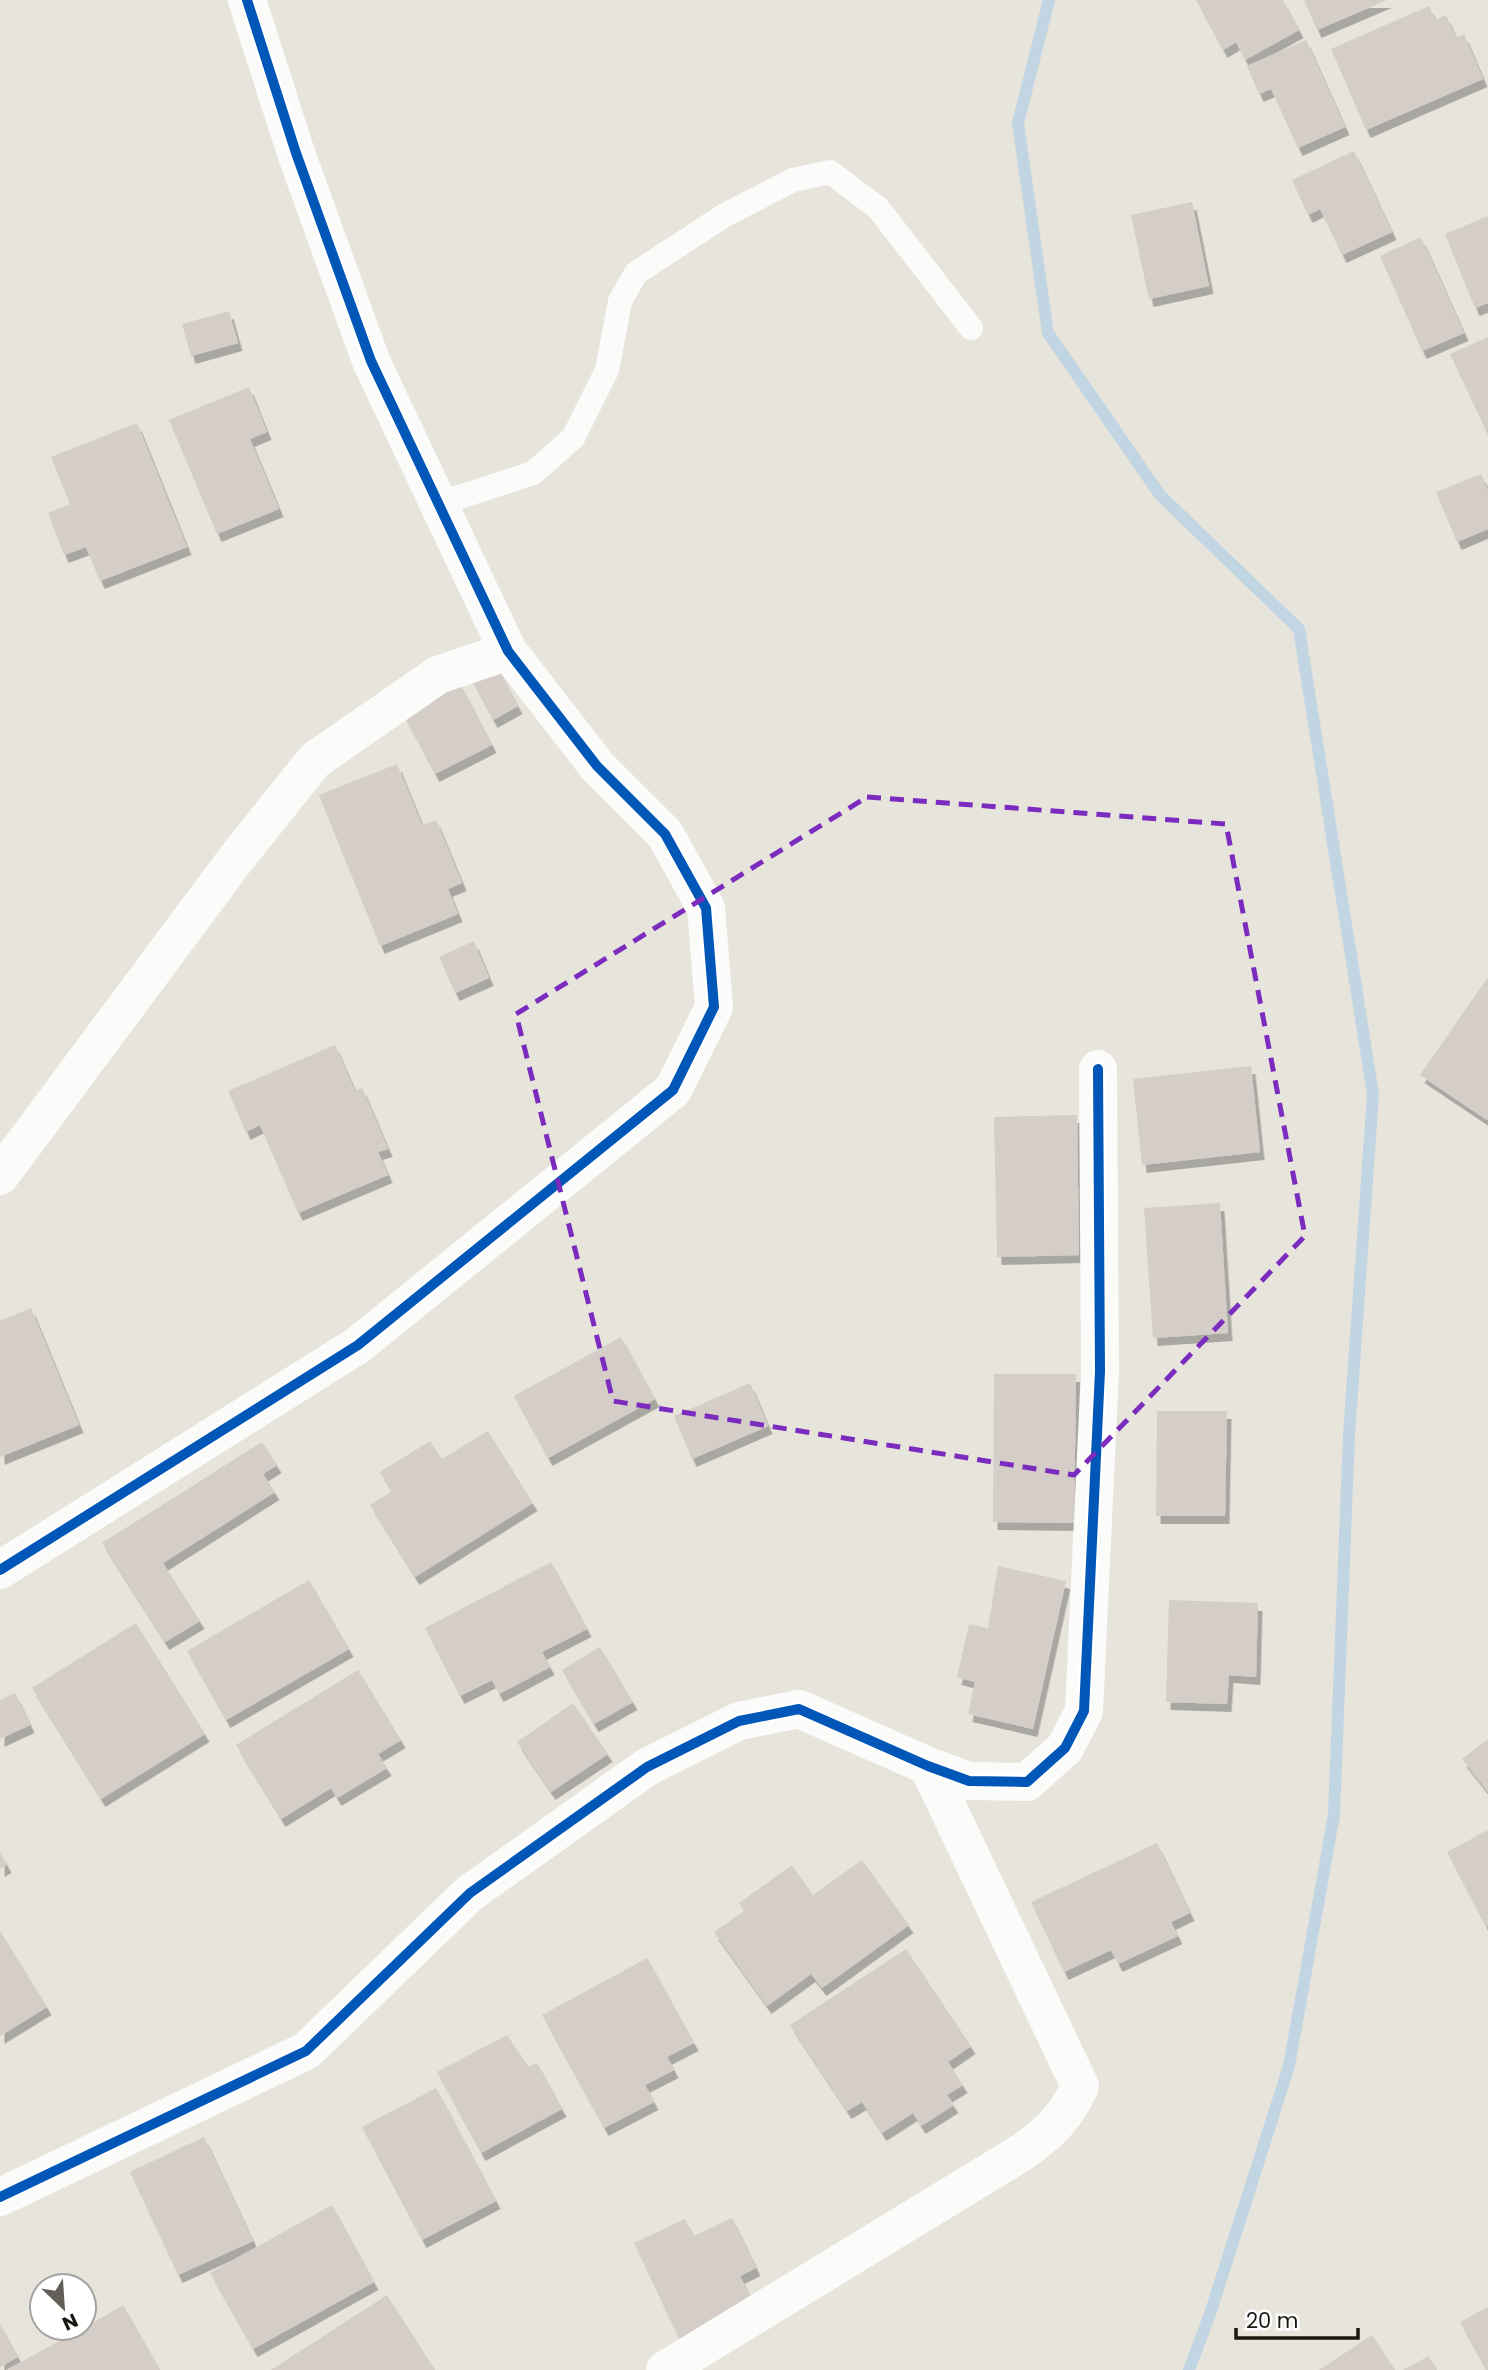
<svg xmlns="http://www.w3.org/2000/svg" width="1488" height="2370" font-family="Poppins,sans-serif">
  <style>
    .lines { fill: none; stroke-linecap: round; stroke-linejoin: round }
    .stream { stroke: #c1d5e2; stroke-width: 12 }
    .building { fill: #d5cdc7; filter: url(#shadow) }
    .service { stroke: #fbfbfa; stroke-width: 24 }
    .minor { stroke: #fbfbfa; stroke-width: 38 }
    .cycleway-casing { stroke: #fff; stroke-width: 15 }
    .cycleway { stroke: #0057b8; stroke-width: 10 }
    .marked { fill: none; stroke: #7b2cbf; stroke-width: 5; stroke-dasharray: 14 9; stroke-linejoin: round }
  </style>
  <defs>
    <filter id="shadow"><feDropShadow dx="4.5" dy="8" stdDeviation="0" flood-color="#0004"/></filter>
  </defs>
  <rect width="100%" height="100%" fill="#e7e4dc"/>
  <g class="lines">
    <path class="stream" d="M1049 0 1018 123 1048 333 1160 495 1299 629 1373 1094 1349 1435 1334 1815 1289 2066 1210 2314 1189 2370"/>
  </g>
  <g class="building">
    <path d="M1196 0H1283L1299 30 1245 60 1236 42 1223 50Z"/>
    <path d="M1304 0H1387L1317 30Z"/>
    <path d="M1429 6 1435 20 1446 15 1456 38 1464 34 1483 79 1366 130 1331 49Z"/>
    <path d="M1306 40 1345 127 1298 148 1271 89 1259 94 1247 66Z"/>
    <path d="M1354 151 1392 232 1342 255 1320 209 1308 215 1292 180Z"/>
    <path d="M1192 202 1209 286 1149 299 1131 215Z"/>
    <path d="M1488 216V303L1475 308 1445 234Z"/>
    <path d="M1421 237 1464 333 1422 351 1380 256Z"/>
    <path d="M229 311 238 343 191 356 182 324Z"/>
    <path d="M1488 337V435L1450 354Z"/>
    <path d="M249 387 267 432 250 439 279 509 217 534 169 420Z"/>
    <path d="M137 423 187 547 100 581 86 547 64 555 48 513 70 504 51 457Z"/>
    <path d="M1481 474 1488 491V529L1457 542 1436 492Z"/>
    <path d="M494 661 518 706 493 720 469 675Z"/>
    <path d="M460 684 492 745 435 774 403 714Z"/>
    <path d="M397 764 422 825 436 820 462 883 448 889 458 914 380 946 319 795Z"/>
    <path d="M474 941 489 978 455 993 439 957Z"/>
    <path d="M1488 977V1118L1487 1120 1420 1075Z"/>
    <path d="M335 1045 355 1091 362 1088 388 1149 378 1152 388 1175 298 1213 260 1125 246 1132 228 1091Z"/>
    <path d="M1251 1066 1260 1152 1142 1165 1133 1079Z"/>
    <path d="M1077 1115 1079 1255 997 1257 994 1117Z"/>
    <path d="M1220 1203 1228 1333 1153 1338 1144 1208Z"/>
    <path d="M31 1308 79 1425 0 1457V1321Z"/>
    <path d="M621 1337 655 1399 548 1458 514 1396Z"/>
    <path d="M994 1374H1076L1074 1523 993 1522Z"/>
    <path d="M750 1383 768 1426 692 1459 674 1416Z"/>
    <path d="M1157 1411H1227L1225 1516H1156Z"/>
    <path d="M488 1431 533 1503 415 1577 370 1505 392 1491 380 1472 430 1441 442 1459Z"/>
    <path d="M262 1442 277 1465 263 1474 275 1492 163 1563 200 1621 165 1642 102 1543Z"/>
    <path d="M551 1562 587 1629 542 1652 550 1667 499 1694 492 1680 460 1696 425 1628Z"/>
    <path d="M998 1566 1066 1581 1033 1729 968 1714 975 1682 957 1677 969 1624 988 1628Z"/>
    <path d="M309 1580 349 1649 226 1720 187 1651Z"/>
    <path d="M1169 1600 1258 1603 1256 1677 1229 1675 1227 1704 1166 1702Z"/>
    <path d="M136 1623 205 1734 101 1799 32 1688Z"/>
    <path d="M600 1647 633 1702 594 1724 562 1670Z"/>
    <path d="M358 1670 401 1740 378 1754 387 1768 337 1798 331 1788 281 1819 236 1745Z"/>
    <path d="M15 1693 30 1725 0 1739V1700Z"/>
    <path d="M573 1703 608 1754 551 1792 517 1742Z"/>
    <path d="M1488 1739V1792L1462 1759Z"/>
    <path d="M1488 1830V1926L1486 1927 1447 1852Z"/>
    <path d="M1157 1843 1190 1913 1171 1922 1178 1936 1118 1964 1111 1950 1064 1972 1031 1902Z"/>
    <path d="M0 1852 7 1865 0 1869Z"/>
    <path d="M862 1860 909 1925 822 1988 811 1974 767 2006 714 1932 744 1911 739 1903 792 1865 813 1895Z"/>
    <path d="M0 1931 47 2007 0 2036Z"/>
    <path d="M906 1949 971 2046 948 2062 963 2085 947 2095 954 2105 921 2126 913 2113 882 2133 862 2102 847 2111 790 2025Z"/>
    <path d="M647 1958 694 2043 667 2057 674 2070 645 2085 654 2102 604 2128 542 2015Z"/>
    <path d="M507 2035 529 2067 537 2063 562 2109 481 2153 437 2072Z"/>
    <path d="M436 2088 496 2201 422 2240 362 2127Z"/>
    <path d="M204 2137 253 2241 178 2275 130 2172Z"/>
    <path d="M332 2205 374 2282 253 2349 210 2273Z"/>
    <path d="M732 2218 756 2268 740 2276 754 2305 680 2341 634 2243 685 2219 694 2236Z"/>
    <path d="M387 2295 435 2370H271Z"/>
    <path d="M123 2305 160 2370H6L84 2328Z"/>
    <path d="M1488 2307V2370H1486L1460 2322Z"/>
    <path d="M0 2324 18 2357 0 2367Z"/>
    <path d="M1372 2335 1395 2370H1319Z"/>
    <path d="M1429 2356 1436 2370H1403Z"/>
  </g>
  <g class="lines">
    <path class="service" d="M438 504 533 473 573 438 607 370 620 301 636 273 725 215 793 180 830 172 878 208 971 328"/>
    <g class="minor">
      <path d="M0 1176 235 860 315 760 438 675 508 651"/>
      <path d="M0 1570 358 1345 673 1090 714 1007 706 908 665 834 597 766 508 651 371 361 296 153 247 0"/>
      <path d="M0 2197 306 2051 470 1893 647 1767 739 1721 799 1709 928 1766 969 1781 1027 1782 1065 1748 1084 1711 1100 1371 1098 1069"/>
      <path d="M665 2370 1024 2151C1050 2132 1067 2116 1080 2086L928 1766"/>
    </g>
    <defs>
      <g id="cycleway">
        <path d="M0 1570 358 1345 673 1090 714 1007 706 908 665 834 597 766 508 651 371 361 296 153 247 0"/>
        <path d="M0 2197 306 2051 470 1893 647 1767 739 1721 799 1709 928 1766 969 1781 1027 1782 1065 1748 1084 1711 1100 1371 1098 1069"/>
      </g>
    </defs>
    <use href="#cycleway" class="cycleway-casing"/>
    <use href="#cycleway" class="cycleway"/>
  </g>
  <path class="marked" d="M867 797 1226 824 1305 1236 1074 1475 613 1401 516 1014Z"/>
  <g transform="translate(63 2307) rotate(155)"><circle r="33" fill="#ffffff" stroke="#a3a3a1" stroke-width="2"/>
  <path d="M0-5L12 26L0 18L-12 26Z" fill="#625f59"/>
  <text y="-10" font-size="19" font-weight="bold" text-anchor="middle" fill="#1a1813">N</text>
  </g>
  <path d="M1236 2328v10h122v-10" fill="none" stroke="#1a1813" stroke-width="3.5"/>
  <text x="1246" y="2328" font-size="21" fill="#1a1813" stroke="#ffffff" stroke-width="5" paint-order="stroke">20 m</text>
</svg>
